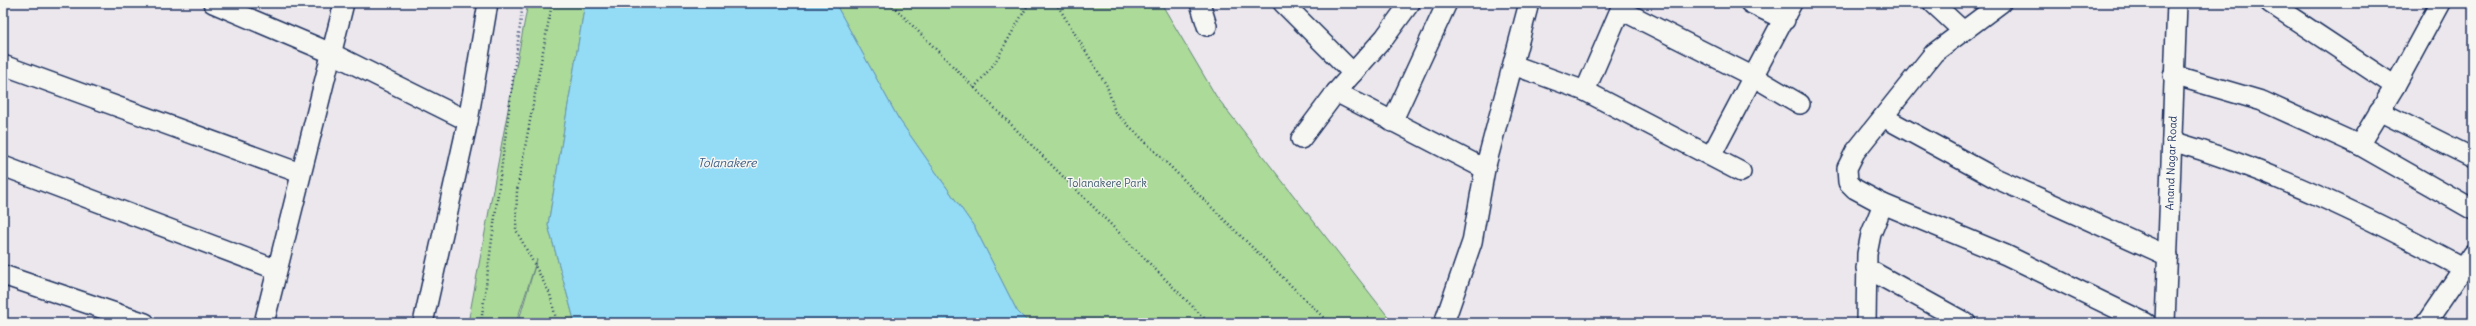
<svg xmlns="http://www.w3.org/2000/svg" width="2476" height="326" font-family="Delius,sans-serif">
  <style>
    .green { fill: #acda99; stroke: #64847c }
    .water { fill: #94dcf6; stroke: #6497b9 }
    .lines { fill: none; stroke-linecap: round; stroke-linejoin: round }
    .minor-casing { stroke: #1b2f5e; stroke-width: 22 }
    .path { stroke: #1b2f5e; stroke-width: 2.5; stroke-dasharray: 1 3; stroke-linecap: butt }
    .minor { stroke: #f6f6f2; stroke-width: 19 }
    .labels { text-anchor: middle; stroke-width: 3; stroke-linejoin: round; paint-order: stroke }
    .street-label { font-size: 11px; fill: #1b2f5e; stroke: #f6f6f2 }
    .park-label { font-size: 11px; fill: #3f5a6d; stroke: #f6f6f2 }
    .water-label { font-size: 12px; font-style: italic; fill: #395a84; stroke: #f6f6f2 }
  </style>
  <rect width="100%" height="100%" fill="#ebe7ed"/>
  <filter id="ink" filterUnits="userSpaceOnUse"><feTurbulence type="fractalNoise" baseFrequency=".025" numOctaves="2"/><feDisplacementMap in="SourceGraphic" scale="8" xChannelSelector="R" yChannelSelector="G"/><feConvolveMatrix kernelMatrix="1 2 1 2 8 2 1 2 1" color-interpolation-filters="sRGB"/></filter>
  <g filter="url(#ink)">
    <g class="green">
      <path d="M528 3H585L548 225 575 323H518L537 259 516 323H468Z"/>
      <path d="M835 3H1161L1216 96 1393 323H1029L1017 311 975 228 898 118Z"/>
    </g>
    <path class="water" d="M585 3H835L898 118 975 228 1017 311 1029 323H575L548 225Z"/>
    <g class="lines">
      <defs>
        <g id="minor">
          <path d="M213 3 331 53 468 121"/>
          <path d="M1200 3 1207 26"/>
          <path d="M1283 3 1353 73"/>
          <path d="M1750 3 1785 20"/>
          <path d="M1933 3 1963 31"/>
          <path d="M2001 3 1934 53 1855 152 1847 168 1848 182 1855 189 1883 204 2006 255 2146 323"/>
          <path d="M2270 3 2395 86"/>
          <path d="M1621 10 1754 77 1800 104"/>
          <path d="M3 65 300 173"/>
          <path d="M1513 65 1585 91 1741 172"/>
          <path d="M2173 75 2262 101 2359 145 2473 210"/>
          <path d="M1585 91 1623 3"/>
          <path d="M1336 92 1485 169"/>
          <path d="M2379 111 2473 158"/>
          <path d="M1883 117 1995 178 2168 256"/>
          <path d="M1392 122 1447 3"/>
          <path d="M1301 139 1336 92 1385 37 1410 3"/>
          <path d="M2172 141C2274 171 2370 218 2463 268"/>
          <path d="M2359 145 2395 86 2440 3"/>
          <path d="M1711 156 1792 3"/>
          <path d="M3 166 275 269"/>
          <path d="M1866 268 1966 323"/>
          <path d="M3 275 145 323"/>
          <path d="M264 323 344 3"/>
          <path d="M423 323 468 121 488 3"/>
          <path d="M1444 323 1472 242 1485 169 1529 3"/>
          <path d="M1866 323 1867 254 1871 234 1883 204"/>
          <path id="s1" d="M2165 323 2177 3"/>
          <path d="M2426 323 2473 254"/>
        </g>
      </defs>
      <use href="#minor" class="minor-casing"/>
      <g class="path">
        <path d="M552 3 517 190 516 230 550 294 557 323"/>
        <path d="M890 3 1209 323"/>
        <path d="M1056 3 1107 86 1115 112 1329 323"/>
        <path d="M974 88 994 64 1029 3"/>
        <path d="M481 323 523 3"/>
      </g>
      <use href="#minor" class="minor"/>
    </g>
  </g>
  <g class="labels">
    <g class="street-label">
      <text dy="4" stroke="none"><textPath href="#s1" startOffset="160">Anand Nagar Road</textPath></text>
    </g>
    <g class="park-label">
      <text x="1107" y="187">Tolanakere Park</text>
    </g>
    <g class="water-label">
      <text x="727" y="167">Tolanakere</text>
    </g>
  </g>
  <rect width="2476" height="326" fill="none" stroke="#f6f6f2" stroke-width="16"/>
  <rect x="8" y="8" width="2460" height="310" fill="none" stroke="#1b2f5e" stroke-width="1.5" filter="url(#ink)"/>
</svg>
